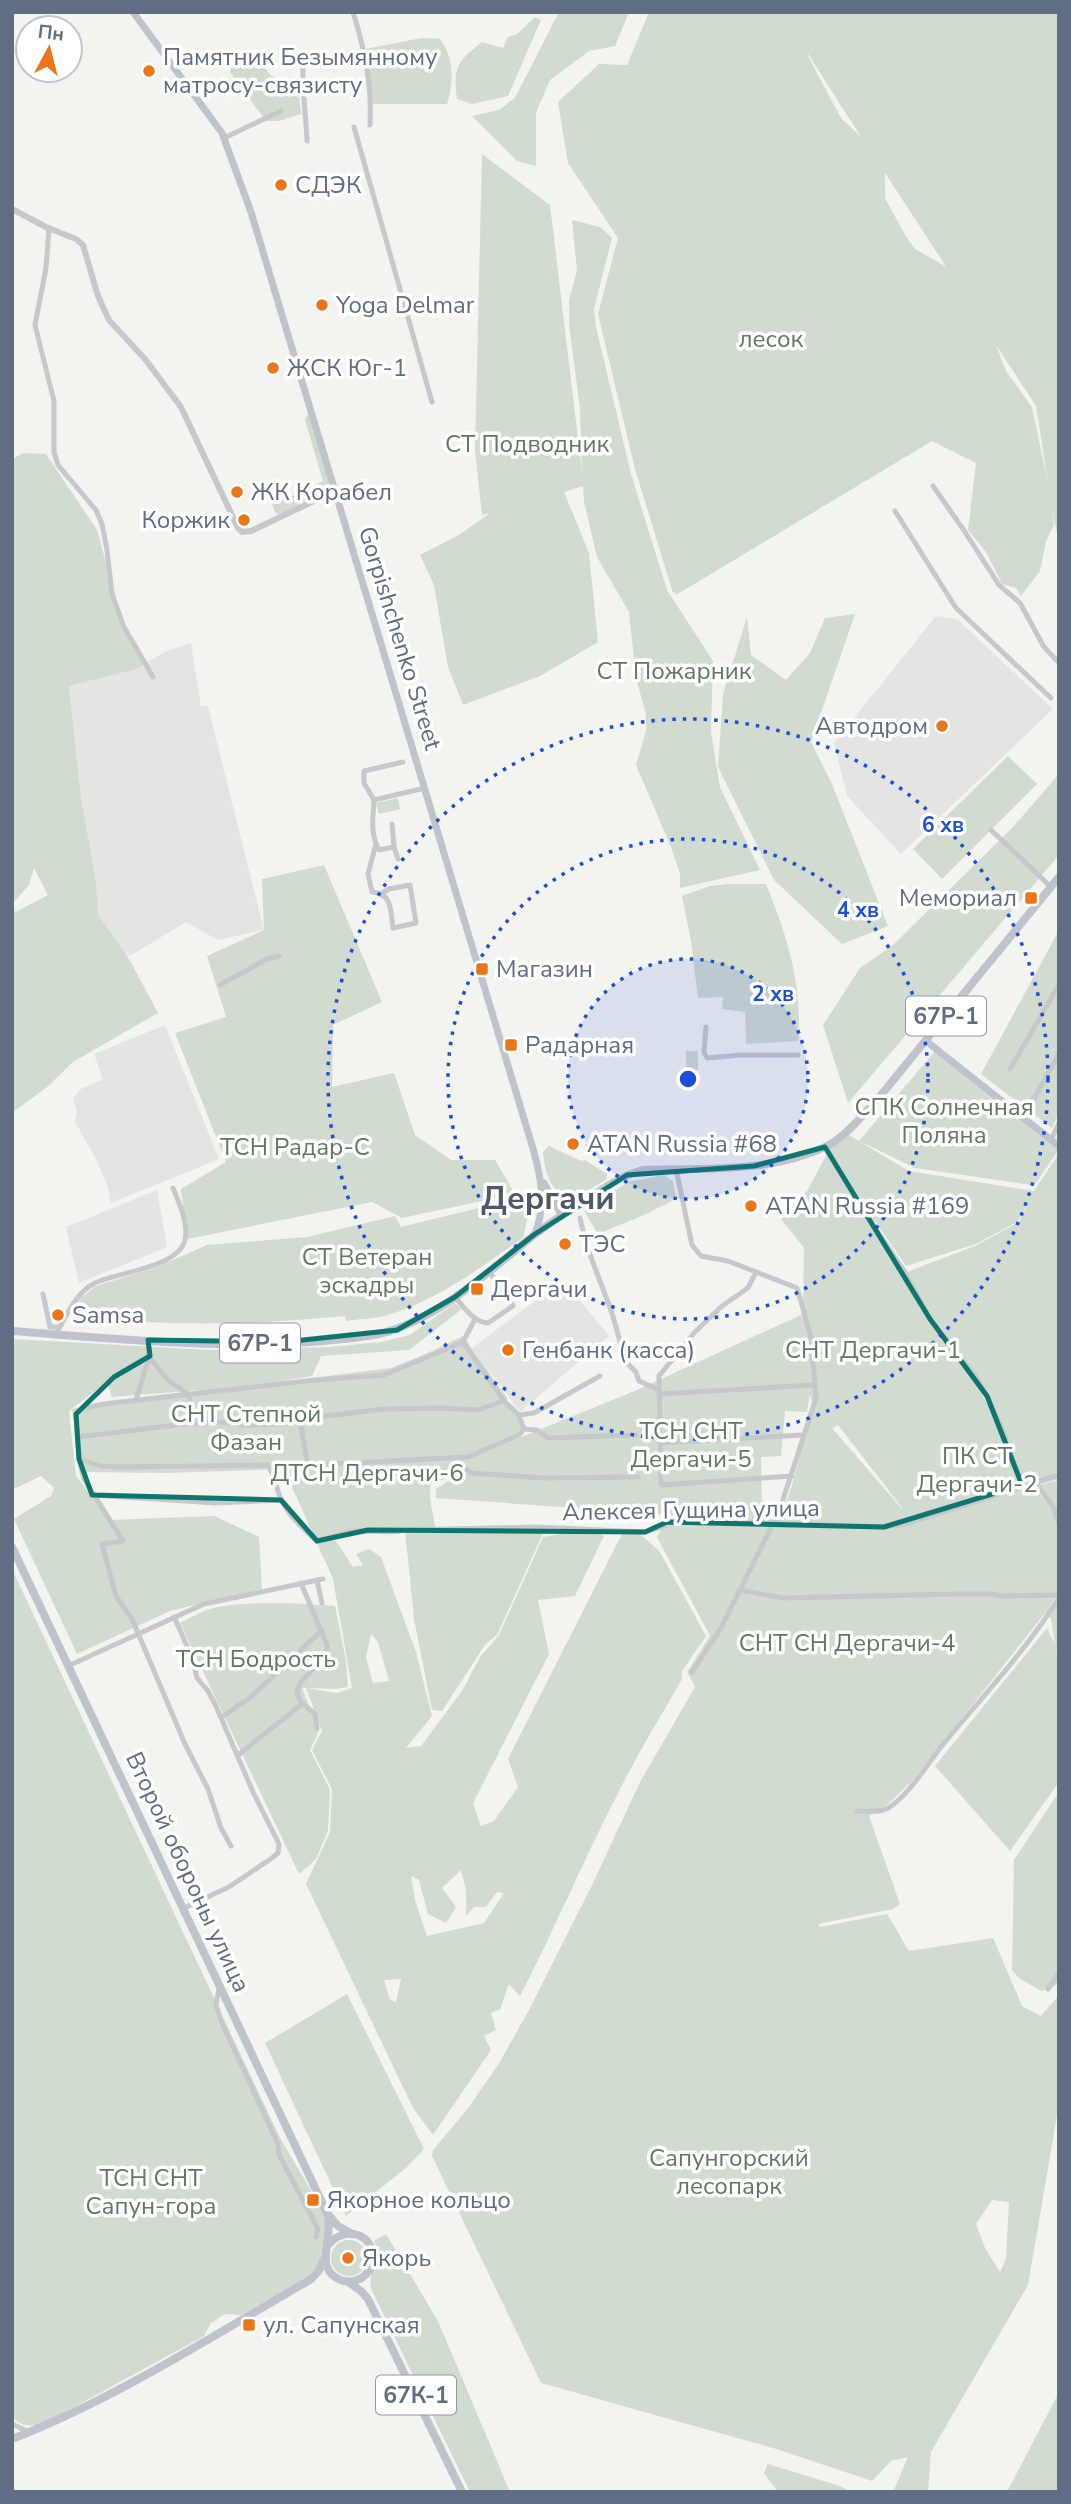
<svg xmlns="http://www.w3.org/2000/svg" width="1071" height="2504" font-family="'Nunito Sans',sans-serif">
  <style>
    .built { fill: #e4e4e3 }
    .green { fill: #d2dbd0; fill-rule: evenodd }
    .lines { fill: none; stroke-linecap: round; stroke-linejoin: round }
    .minor { stroke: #c6c8cc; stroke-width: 5 }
    .tertiary { stroke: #c6c8cc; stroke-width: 6 }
    .secondary { stroke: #bfc3cc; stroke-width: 7 }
    .primary { stroke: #bfc3cc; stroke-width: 8 }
    .marked { fill: none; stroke: #0f766e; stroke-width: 5; stroke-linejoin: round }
    .ring { fill: none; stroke: #1d4ed8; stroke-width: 3.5; stroke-dasharray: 3.5 7 }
    .poi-dot { fill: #ec7517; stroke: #fff; stroke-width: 2.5 }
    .labels { text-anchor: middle; stroke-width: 7; stroke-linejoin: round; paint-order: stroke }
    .shield { fill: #fff; stroke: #9099a8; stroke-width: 2 }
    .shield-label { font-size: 23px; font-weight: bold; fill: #616d82 }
    .poi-label { font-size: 24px; fill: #616d82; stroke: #fff; text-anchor: start }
    .park-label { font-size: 24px; fill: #607960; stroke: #fff }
    .street-label { font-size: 24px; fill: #616d82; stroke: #fff }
    .district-label { font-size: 32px; font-weight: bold; fill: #4f5867; stroke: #fff }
    .centre { fill: #1d4ed8; stroke: #fff; stroke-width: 3.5 }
    .ring-label { font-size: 21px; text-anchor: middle; font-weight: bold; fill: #1d4ed8; stroke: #fff; stroke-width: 7; stroke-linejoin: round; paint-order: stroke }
  </style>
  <rect width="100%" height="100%" fill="#f3f4ef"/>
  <g class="built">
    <path d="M936 616 957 619 1053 709 901 854 847 796 834 743Z"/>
    <path d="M191 643 201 706H208L264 930 218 940 186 922 130 956 119 948 98 915 96 881 81 798 69 686 132 670 167 651Z"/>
    <path d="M165 1025 219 1159 111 1203 108 1187 95 1157 75 1122 77 1112 73 1098 81 1089 103 1079 94 1054Z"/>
    <path d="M157 1190 167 1247 79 1283 66 1227Z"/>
    <path d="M563 1280 609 1336 520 1412 472 1348Z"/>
  </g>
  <g class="green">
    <path d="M559 12H629L615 46 589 51 550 80 536 112V166L517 161 472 116 499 110 515 98Z"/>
    <path d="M649 12H1059V542L1052 510 1054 525 1046 542 1040 571 1021 596 1016 588 1002 584 986 552 968 530 976 463 932 441 676 595 675 592 673 593 635 469 598 314 618 238 568 163 558 102 599 64 627 65ZM807 54H808L861 137 841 118ZM885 173 945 265V266L915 249 905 235 885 198ZM996 345 1036 406 1048 483 1032 407 1006 371Z"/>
    <path d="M535 17 541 20 508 96 472 104 457 99C453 67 457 62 482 42L503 48 508 37 517 34Z"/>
    <path d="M422 38 440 39C454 58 454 82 447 104H371L365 49Z"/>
    <path d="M234 58 265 66C270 78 275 79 288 80L299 97 301 114 279 121H266L230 72Z"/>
    <path d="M482 154 550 205 582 472 580 409 569 324V300L577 271 572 220 600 227 612 238 594 309 596 327 631 474 667 590 713 661 711 732 720 787 760 870 680 888V874L671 847 636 765 646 731V714L636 678 629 612 597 557 584 502 583 486 564 492 589 553 598 642 540 676 463 705 448 667 434 585 420 555 459 535 490 513 482 515 475 450Z"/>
    <path d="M307 415 310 416 330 481 325 490 280 515 275 512 268 495 273 505 323 481 305 420Z"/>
    <path d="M24 453 46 454 97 530 124 627 143 665 133 670 69 686 81 798 96 881 98 915 128 957 158 1013 73 1062 47 1087 12 1113V914L48 895 34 868 29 885 13 903 15 911 12 913V459Z"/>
    <path d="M855 614 811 742 832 784 888 926 842 944 774 880 718 767 723 694 747 617 751 655 786 680 810 653 825 618Z"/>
    <path d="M1008 756 1037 784 942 879 913 849Z"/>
    <path d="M1059 774V855L848 1103 823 1025 860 968 893 945 1012 828Z"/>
    <path d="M398 798 400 809 379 814 376 803Z"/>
    <path d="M324 865 382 1002 333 1025 332 1087 394 1073 415 1135 451 1160H495L515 1194 402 1218 372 1202 187 1239 181 1189 226 1162 175 1033 226 1017 207 956 264 930 262 879Z"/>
    <path d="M728 884H766C787 935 803 986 798 1041L746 1044 745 1012 722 1009 723 997 698 998 691 941 682 896 710 886Z"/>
    <path d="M1059 930V1113L1052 1128 981 1074Z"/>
    <rect x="686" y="1051" width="12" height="19"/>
    <path d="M935 1051 1059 1149 1037 1182 1032 1185 915 1168 859 1141Z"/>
    <path d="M849 1135 909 1171 1034 1191 1059 1153V1479L1033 1486 1052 1509 1035 1486 1059 1480V1592L1047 1611 1059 1595V1649H1056L1059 1655V1782L1010 1851 935 1766 1047 1628 1055 1644 1051 1619 1046 1612 912 1781 888 1804 869 1816 900 1904 893 1909 818 1924 820 1927 887 1914 909 1951 993 1938 1022 2006 1041 2016 1059 1995V2104L1028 2285 931 2452 928 2492H893L908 2457 891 2461 872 2481 773 2448 541 2383 432 2156 433 2150 466 2111 498 2065 529 2010 593 1883 640 1782 695 1687 687 1672 710 1636 657 1537 668 1520 715 1518 436 1498V1489L459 1474 431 1484C427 1494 435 1521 436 1533L544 1531 497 1635 485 1645 442 1711 432 1710 414 1619 405 1530 326 1539 336 1541 353 1567 363 1565 356 1554 369 1549 381 1557 416 1652 432 1716 406 1748 421 1746 462 1691 480 1657 499 1635 543 1537 589 1529 604 1536 575 1596 538 1600 549 1654 473 1803 481 1826 494 1821 518 1787 508 1759 622 1534 639 1533 660 1552 706 1636 682 1671V1679C660 1718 636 1756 616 1797 582 1863 554 1931 520 1996L509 1984 500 2009 491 2013 496 2030 484 2036 491 2050 433 2135 413 2108 306 1884 330 1832 332 1789 312 1750 322 1731 306 1688H302L319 1731 310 1750 330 1790 328 1831 316 1859 299 1874 180 1623C189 1619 199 1612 210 1609 245 1600 299 1603 335 1606L346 1661 348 1687 336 1689 306 1688 337 1693 352 1688 333 1579 284 1469 165 1473 80 1472 72 1409 109 1401 200 1390 112 1397 107 1382 69 1411 76 1476 110 1520 214 1516 259 1537 262 1589 170 1611 77 1654 14 1519 51 1496 54 1488 41 1476 12 1490V1339L209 1350 329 1347 381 1342 410 1335 455 1303 462 1309 409 1350 321 1356 312 1376 271 1383 391 1368 421 1356 463 1336 508 1399 502 1401 519 1417 522 1431 485 1452 637 1390 803 1314 804 1248 781 1219 807 1191 830 1148ZM1030 1201 1019 1222 977 1245 907 1272 931 1317 977 1376 1002 1426 1024 1487 1002 1432 973 1377 929 1320 903 1272 867 1218 843 1207 875 1221 906 1266 976 1244 1017 1222ZM810 1394 813 1408 790 1492 779 1519H762L761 1457 781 1456 785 1411 807 1412ZM838 1425 903 1509V1510L832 1428ZM371 1634 378 1642 389 1681 373 1683 366 1657ZM461 1870 466 1890V1916L474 1907H486L497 1892 504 1893 484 1923 427 1936 415 1900 411 1876 419 1880 428 1914 446 1923 456 1907 442 1888ZM401 1979 396 2002 390 2000 384 1980ZM992 2200 1009 2202 1006 2258 1000 2272 985 2248 976 2224Z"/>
    <path d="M549 1146 581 1161 585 1160 607 1174V1179L578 1197C551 1199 545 1173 543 1152Z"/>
    <path d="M664 1175 673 1181 676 1199 644 1215 598 1234 584 1211 628 1182Z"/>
    <path d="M532 1195 523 1238C480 1268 435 1302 384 1316 372 1319 359 1319 346 1321L345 1316C254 1325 160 1327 70 1315L81 1298 96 1286 154 1268 207 1245 307 1237 395 1216 401 1227Z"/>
    <path d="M12 1569 280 2138 331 2224 321 2265 315 2274 241 2315 225 2314 211 2323 204 2336 45 2423C32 2426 23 2428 12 2417Z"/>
    <path d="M1059 1792V1984L1042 1991 1020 1979 1012 1970 1014 1860Z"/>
    <path d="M347 1994 424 2149 407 2167 346 2216 265 2043Z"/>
    <path d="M386 2234 438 2321 510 2492H470L372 2291C365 2273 384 2260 374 2241Z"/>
    <circle cx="349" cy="2258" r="18"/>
    <path d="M1059 2393V2492H1007L1058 2394Z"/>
    <path d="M768 2464 840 2486 851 2492H778L764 2473Z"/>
  </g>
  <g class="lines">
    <g class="minor">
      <path d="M353 12C365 50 372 85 370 125"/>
      <path d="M303 65C302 91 306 115 307 141"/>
      <path d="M354 127 432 402"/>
      <path d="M224 138 281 111"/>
      <path d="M49 228 46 268 35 325 54 401V452L58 465 96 510 102 524 107 550 112 594 124 627 153 677"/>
      <path d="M933 486 963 529 999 585 1020 603 1044 647 1059 663"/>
      <path d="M895 511 956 608 1051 698"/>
      <path d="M403 762 364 771V783L374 800 425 788"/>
      <path d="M374 800C373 817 370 834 379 850L394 847 398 859"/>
      <path d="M392 824 394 847"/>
      <path d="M991 830 1051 887"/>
      <path d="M376 844 368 874 372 892C393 894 390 910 393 928L416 923 410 885 389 889 382 893"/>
      <path d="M220 985 267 959 279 956"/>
      <path d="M706 1027 704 1052 707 1058 741 1055H798"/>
      <path d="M1010 1069 1059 985"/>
      <path d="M1023 1118 1059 1054"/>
      <path d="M1051 1140 1059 1123"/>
      <path d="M825 1147 865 1213 904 1271 930 1319 976 1377 987 1396 1003 1431 1022 1485"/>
      <path d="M676 1169 692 1245 701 1256 728 1261 797 1288 811 1337 816 1398 779 1512 721 1628 692 1672"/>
      <path d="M580 1218 586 1244 612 1313 626 1362 636 1372 639 1381 659 1390"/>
      <path d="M756 1272 748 1288 722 1306 695 1332 659 1376 661 1485 792 1476"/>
      <path d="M43 1294 50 1327H60"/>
      <path d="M455 1297C464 1307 473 1322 488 1323L513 1306 489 1271"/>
      <path d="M475 1319 463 1342 504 1401 519 1415 534 1413 600 1376"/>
      <path d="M56 1334C66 1317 76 1292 95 1283 117 1272 178 1268 185 1240 189 1224 179 1203 173 1188"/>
      <path d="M659 1394 814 1385"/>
      <path d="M136 1400 149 1357 148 1340"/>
      <path d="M82 1408 114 1377 149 1357 168 1380 189 1395 193 1423"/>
      <path d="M300 1420 307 1461 312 1465 468 1457 519 1435 524 1429 519 1415"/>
      <path d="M524 1429 537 1430 548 1438 636 1435"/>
      <path d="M77 1437 193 1423 226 1422 243 1425 284 1424 309 1418 385 1409 442 1408 478 1410 504 1401"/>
      <path d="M660 1443 804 1435"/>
      <path d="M79 1459 100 1466 119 1467 268 1465C274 1475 276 1486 280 1497 286 1514 304 1530 317 1541 330 1538 343 1532 355 1531 373 1529 388 1535 405 1530L536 1527 645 1532 665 1526 667 1522 774 1523 884 1527 905 1524 1059 1475"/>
      <path d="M466 1469 471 1473 542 1478 638 1477"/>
      <path d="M1035 1482 1054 1508 1059 1524"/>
      <path d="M92 1495 216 1503 281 1500"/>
      <path d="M317 1580 322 1603"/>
      <path d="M301 1583 327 1645C328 1667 283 1682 302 1703 305 1707 311 1709 315 1714L317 1728"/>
      <path d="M739 1590 783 1598 958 1594H989L1004 1596 1059 1595"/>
      <path d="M174 1617 192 1657 197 1678 208 1691 215 1704 253 1792 279 1844 278 1853 272 1858 229 1887 184 1908"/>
      <path d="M68 1666 204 1604 323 1579"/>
      <path d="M222 1717 252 1696 322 1630"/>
      <path d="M238 1755 302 1704"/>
      <path d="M857 1811C867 1811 879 1813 888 1808 909 1796 929 1761 945 1742 984 1695 1026 1650 1059 1598"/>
      <path d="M231 1846 221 1828 208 1789 185 1744 132 1619 116 1596 102 1544 123 1541 84 1479 79 1459 76 1414 84 1408 104 1404 316 1380 384 1375 463 1342"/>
      <path d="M219 1988 216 2005 221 2021 278 2144 279 2155 314 2221 318 2230 316 2237"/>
      <path d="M1048 1989 1059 1973"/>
      <path d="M12 2424 27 2431"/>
    </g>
    <path class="tertiary" d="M12 209 46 227 76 239 83 245 98 296 109 320 145 359 181 407 238 528 242 532 251 531 335 491"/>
    <g class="secondary">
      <path d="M133 12 222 133 251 212 534 1152C542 1182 546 1205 535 1234"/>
      <path d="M926 1041 1059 1146"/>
      <path d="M544 1183 562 1216"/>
      <path d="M554 1196 568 1202 586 1199"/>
    </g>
    <g class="primary">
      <path d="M12 1331C133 1340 259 1354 380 1334 438 1319 487 1273 533 1236 548 1224 565 1213 582 1203 602 1189 620 1176 643 1170 701 1168 771 1173 825 1147 845 1138 861 1116 877 1100L1059 877"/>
      <path d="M12 1547 327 2213 338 2226 352 2234"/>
      <path d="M328 2216C333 2237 316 2265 335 2277 359 2293 386 2263 367 2241 356 2229 338 2233 329 2244"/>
      <path d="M348 2282 361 2291 368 2299 462 2492"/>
      <path d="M12 2439C117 2398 212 2336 310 2280L318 2272 325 2258"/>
    </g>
  </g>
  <path class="marked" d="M825 1147 930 1319 987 1396 1022 1485 884 1527 667 1522 645 1532 368 1530 317 1541 281 1500 92 1495 79 1459 76 1414 114 1377 150 1356 148 1340 284 1342 397 1330 455 1297 535 1234 627 1175 754 1166Z"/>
  <circle cx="688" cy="1079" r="120" fill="#1d4ed8" fill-opacity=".12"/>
  <g class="ring">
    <circle cx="688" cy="1079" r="120"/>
    <circle cx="688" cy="1079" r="240"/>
    <circle cx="688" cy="1079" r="360"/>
  </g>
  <g class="poi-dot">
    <circle cx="149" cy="71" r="7"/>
    <circle cx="281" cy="185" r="7"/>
    <circle cx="322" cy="305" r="7"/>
    <circle cx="273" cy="368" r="7"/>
    <circle cx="237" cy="492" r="7"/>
    <circle cx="244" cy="520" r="7"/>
    <circle cx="942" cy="726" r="7"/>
    <rect x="1024" y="891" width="14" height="14" rx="3.5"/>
    <rect x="475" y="962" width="14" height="14" rx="3.5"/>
    <rect x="504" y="1038" width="14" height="14" rx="3.5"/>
    <circle cx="573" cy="1144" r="7"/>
    <circle cx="751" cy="1206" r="7"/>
    <circle cx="565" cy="1244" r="7"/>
    <rect x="470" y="1282" width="14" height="14" rx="3.5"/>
    <circle cx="58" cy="1315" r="7"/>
    <circle cx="508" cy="1350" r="7"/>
    <rect x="306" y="2193" width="14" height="14" rx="3.5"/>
    <circle cx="348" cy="2258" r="7"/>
    <rect x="242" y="2318" width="14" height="14" rx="3.5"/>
  </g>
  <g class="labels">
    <g class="shield">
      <rect x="906" y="996.5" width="80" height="39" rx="5"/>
      <rect x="220" y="1323.5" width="80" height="39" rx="5"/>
      <rect x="376" y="2375.5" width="80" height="39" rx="5"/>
    </g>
    <g class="shield-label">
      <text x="946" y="1024">67Р-1</text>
      <text x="260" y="1351">67Р-1</text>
      <text x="416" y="2403">67К-1</text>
    </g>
    <g class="poi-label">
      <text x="163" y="65">Памятник Безымянному<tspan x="163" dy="28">матросу-связисту</tspan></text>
      <text x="295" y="193">СДЭК</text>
      <text x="336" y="313">Yoga Delmar</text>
      <text x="287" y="376">ЖСК Юг-1</text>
      <text x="251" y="500">ЖК Корабел</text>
      <text x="230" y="528" text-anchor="end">Коржик</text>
      <text x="928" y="734" text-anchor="end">Автодром</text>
      <text x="1017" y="906" text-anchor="end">Мемориал</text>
      <text x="496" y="977">Магазин</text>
      <text x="525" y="1053">Радарная</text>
      <text x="587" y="1152">ATAN Russia #68</text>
      <text x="765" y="1214">ATAN Russia #169</text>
      <text x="579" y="1252">ТЭС</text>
      <text x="491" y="1297">Дергачи</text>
      <text x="72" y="1323">Samsa</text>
      <text x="522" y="1358">Генбанк (касса)</text>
      <text x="327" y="2208">Якорное кольцо</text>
      <text x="362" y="2266">Якорь</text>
      <text x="263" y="2333">ул. Сапунская</text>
    </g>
    <g class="park-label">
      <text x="771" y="347">лесок</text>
      <text x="527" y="452">СТ Подводник</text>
      <text x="674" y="679">СТ Пожарник</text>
      <text x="944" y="1115">СПК Солнечная<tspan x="944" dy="28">Поляна</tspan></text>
      <text x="295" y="1155">ТСН Радар-С</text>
      <text x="367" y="1265">СТ Ветеран<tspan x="367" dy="28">эскадры</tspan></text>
      <text x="873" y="1358">СНТ Дергачи-1</text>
      <text x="246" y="1422">СНТ Степной<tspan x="246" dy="28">Фазан</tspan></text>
      <text x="691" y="1439">ТСН СНТ<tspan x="691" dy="28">Дергачи-5</tspan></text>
      <text x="977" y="1464">ПК СТ<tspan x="977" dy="28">Дергачи-2</tspan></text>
      <text x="367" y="1481">ДТСН Дергачи-6</text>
      <text x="847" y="1651">СНТ СН Дергачи-4</text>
      <text x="256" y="1667">ТСН Бодрость</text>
      <text x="729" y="2166">Сапунгорский<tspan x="729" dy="28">лесопарк</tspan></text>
      <text x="151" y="2186">ТСН СНТ<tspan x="151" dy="28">Сапун-гора</tspan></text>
    </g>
    <g class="street-label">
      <text transform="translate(400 638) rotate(73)" y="8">Gorpishchenko Street</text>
      <text transform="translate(691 1510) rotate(-1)" y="8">Алексея Гущина улица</text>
      <text transform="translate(188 1872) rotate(65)" y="8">Второй обороны улица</text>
    </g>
    <g class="district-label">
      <text x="548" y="1209">Дергачи</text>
    </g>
  </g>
  <circle cx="688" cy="1079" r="10" class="centre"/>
  <g class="ring-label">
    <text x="943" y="832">6 хв</text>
    <text x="858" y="917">4 хв</text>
    <text x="773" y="1001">2 хв</text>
  </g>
  <rect width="1071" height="2504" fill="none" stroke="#616d82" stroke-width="28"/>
  <g transform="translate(49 49) rotate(7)"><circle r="33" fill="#ffffff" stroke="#c0c5cd" stroke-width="2"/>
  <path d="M0-5L12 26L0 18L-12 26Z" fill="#ec7517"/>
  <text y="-10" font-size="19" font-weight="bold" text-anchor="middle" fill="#616d82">Пн</text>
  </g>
</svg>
